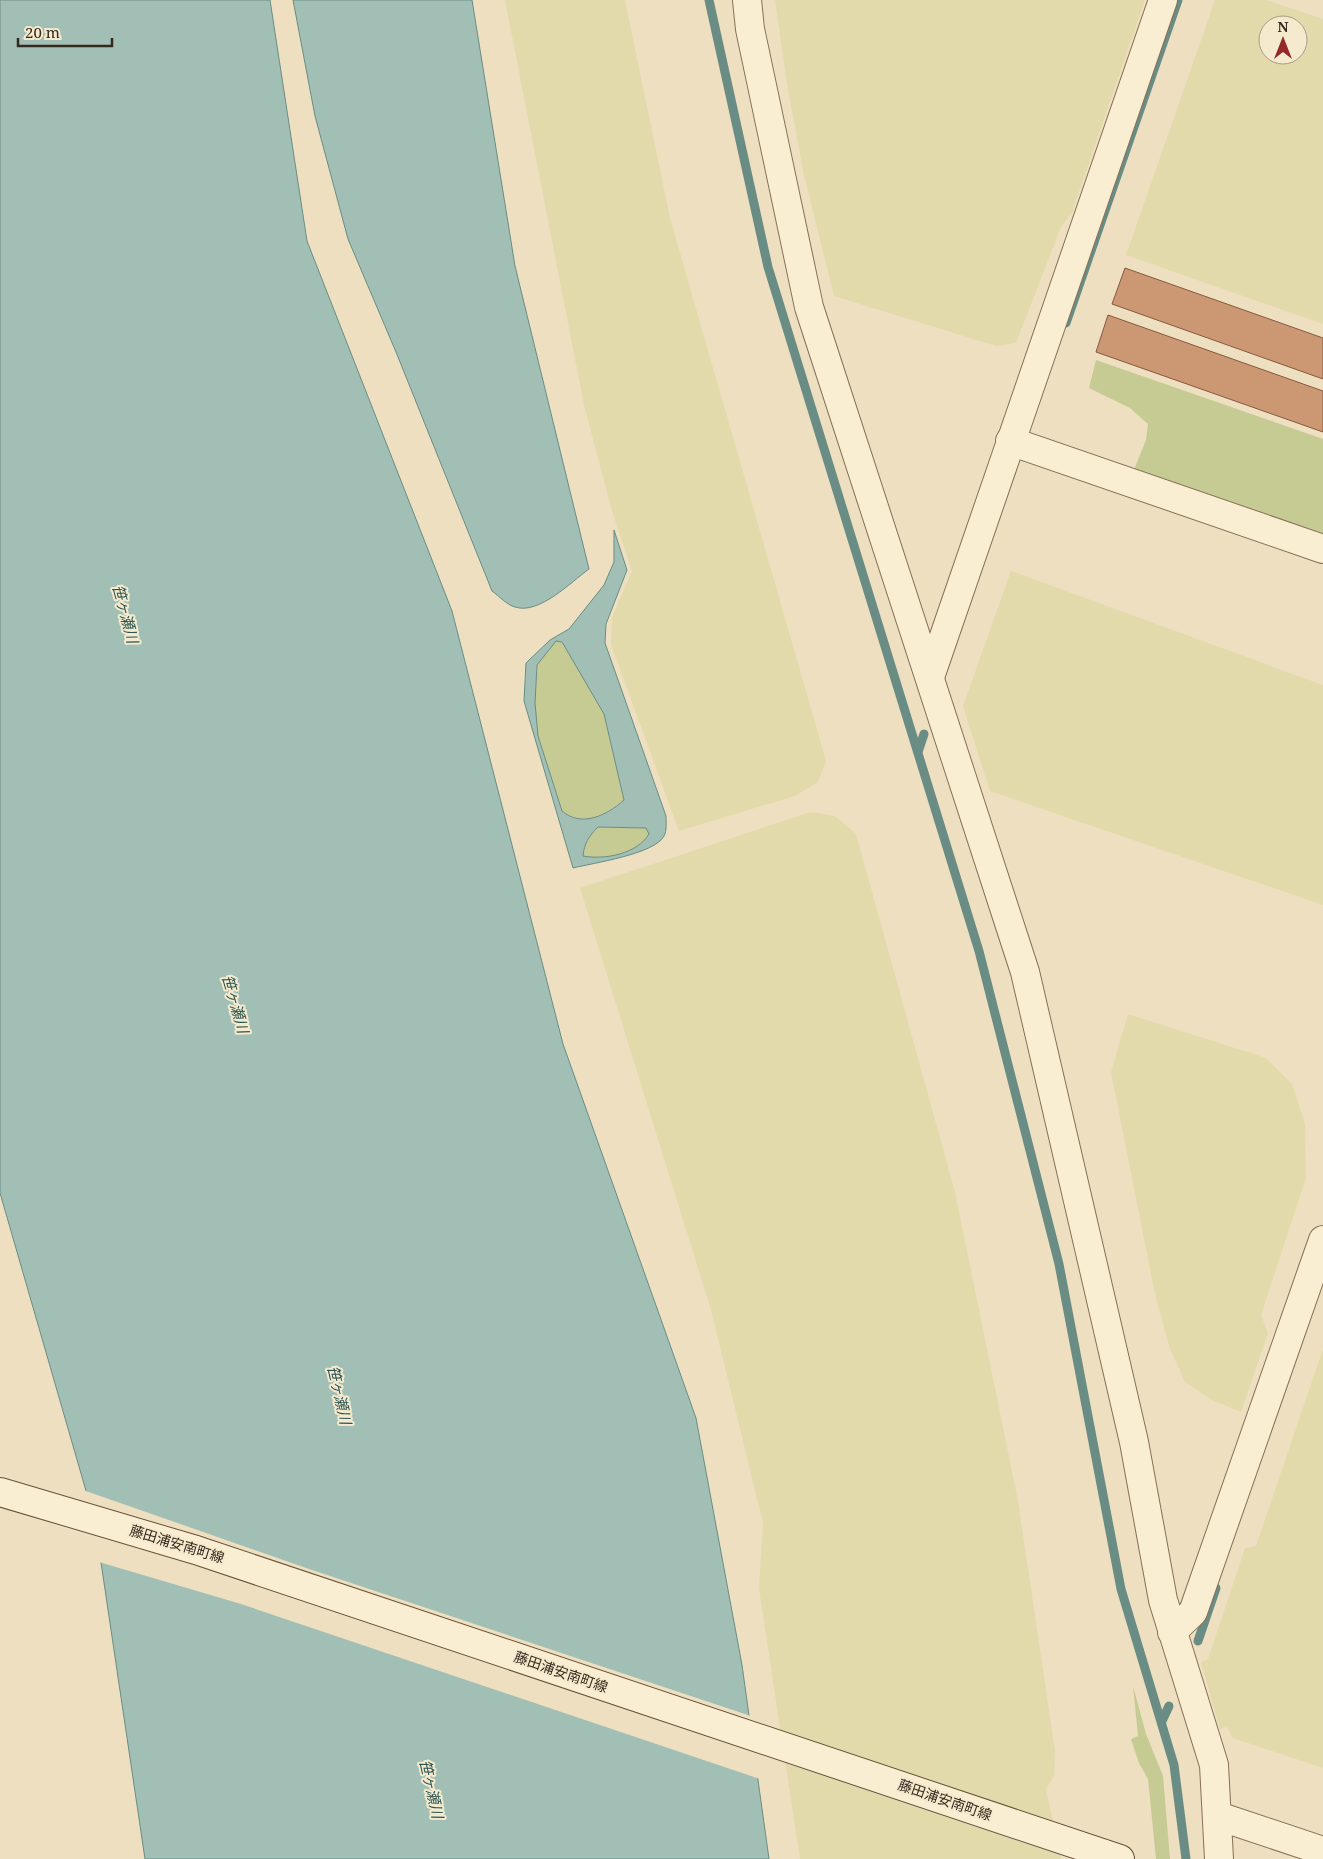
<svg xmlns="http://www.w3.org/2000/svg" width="1323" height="1859" font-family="'Noto Serif','Noto Sans JP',serif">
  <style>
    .farmland { fill: #e3daac; fill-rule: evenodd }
    .green { fill: #c5cb93 }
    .water { fill: #a2bfb6; stroke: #698d84; fill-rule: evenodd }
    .pier { fill: #eddfbf }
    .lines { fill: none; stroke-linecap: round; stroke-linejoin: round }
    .stream { stroke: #698d84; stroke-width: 9 }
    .building { fill: #cc9874; stroke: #85593d }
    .street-casing { stroke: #867057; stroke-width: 30 }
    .secondary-casing { stroke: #67513b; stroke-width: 30 }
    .street { stroke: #f9edd2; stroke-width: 28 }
    .secondary { stroke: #f9edd2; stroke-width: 28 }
    .labels { text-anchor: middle; stroke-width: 4; stroke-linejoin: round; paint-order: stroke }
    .street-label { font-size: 14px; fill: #35281c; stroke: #f5eace }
    .water-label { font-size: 15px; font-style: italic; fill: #2b5552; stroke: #f5eace }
  </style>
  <rect width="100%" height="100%" fill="#eddfbf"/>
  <g class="farmland">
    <path d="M505 0H625L670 218 826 761 818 782 795 796 679 831 611 644 612 617 632 571 612 511 584 405Z"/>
    <path d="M775 0H1145L1072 212 1061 227 1016 343 996 346 834 296 804 175 787 84Z"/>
    <path d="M1215 0H1266L1323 19V324L1126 255ZM1268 25H1298V55H1268Z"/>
    <path d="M1011 571 1323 685V905L990 791 963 706Z"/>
    <path d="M811 812 835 816 856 834 955 1192 1018 1501 1055 1751 1054 1776 1046 1789 1061 1859H800L759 1589 763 1523 711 1310 580 888Z"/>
    <path d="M1128 1014 1266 1058 1292 1084 1305 1124 1306 1178 1261 1315 1268 1333 1241 1412 1212 1400 1185 1382 1170 1349 1155 1294 1111 1072Z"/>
    <path d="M1323 1349V1768L1233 1738 1227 1727 1220 1729 1201 1662 1208 1659 1245 1548 1256 1546Z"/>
  </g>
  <g class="green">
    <path d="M1096 360 1323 439V538L1134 470 1146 440 1148 424 1130 408 1089 388Z"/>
    <path d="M556 641H562L604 714 624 800C606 814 583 828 562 811L538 736 535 703 537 665Z"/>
    <path d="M598 827 647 828 649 834C637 854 605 860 583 856 585 844 589 836 598 827Z"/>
    <path d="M1133 1686 1146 1734 1163 1776 1170 1859H1156L1148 1779 1139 1763 1131 1739 1138 1736Z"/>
  </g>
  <g class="water">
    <path d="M0 0H270L307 241 452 611 563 1044 696 1418 742 1665 769 1859H145L95 1522 0 1193Z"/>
    <path d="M293 0H472L515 266 589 569C571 582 539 615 515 607 507 605 499 596 492 591L396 352 348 239 315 116Z"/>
    <path d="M614 530 627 570 606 624 605 643 666 816C666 822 667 831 664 836 655 854 593 863 573 868L524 701 526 663 550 640 569 629 604 585 614 562ZM556 641 562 642 604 714 624 800C607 815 582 828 562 811L538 736 535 703 537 665ZM598 827 646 828 649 834C637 854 605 860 583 856 584 844 589 836 598 827Z"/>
  </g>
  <path class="pier" d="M83 1490 309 1569 751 1716 760 1779 241 1604 99 1562 93 1523Z"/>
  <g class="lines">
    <g class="stream">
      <path d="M709 0 768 267 979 951 1059 1264 1121 1589 1174 1765 1186 1859"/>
      <path d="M1066 323 1178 0"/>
      <path d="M918 752 924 734"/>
      <path d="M1198 1641 1216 1588"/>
      <path d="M1162 1721 1169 1706"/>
    </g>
  </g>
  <g class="building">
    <path d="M1125 268 1323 338V379L1112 304Z"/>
    <path d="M1108 315 1323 391V432L1096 352Z"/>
  </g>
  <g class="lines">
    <defs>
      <g id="street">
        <path d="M747 0 750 29 809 307 1025 972 1134 1442 1163 1600 1214 1765 1219 1859"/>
        <path d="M1010 441 1323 549"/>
        <path d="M930 677 1163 0"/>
        <path d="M1172 1632 1193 1612 1323 1240"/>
        <path d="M1218 1816 1323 1851"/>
      </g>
      <path id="secondary" d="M0 1492 196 1550 1120 1859"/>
    </defs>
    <use href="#street" class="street-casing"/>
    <use href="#secondary" class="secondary-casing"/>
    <use href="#street" class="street"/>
    <use href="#secondary" class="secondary"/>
  </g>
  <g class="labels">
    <g class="street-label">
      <text transform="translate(177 1544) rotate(17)" y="5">藤田浦安南町線</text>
      <text transform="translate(561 1672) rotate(19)" y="5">藤田浦安南町線</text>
      <text transform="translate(945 1800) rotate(19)" y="5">藤田浦安南町線</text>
    </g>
    <g class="water-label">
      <text transform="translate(125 614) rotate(75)" y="5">笹ヶ瀬川</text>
      <text transform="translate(235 1004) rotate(74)" y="5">笹ヶ瀬川</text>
      <text transform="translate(339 1395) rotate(77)" y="5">笹ヶ瀬川</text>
      <text transform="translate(431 1789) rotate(77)" y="5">笹ヶ瀬川</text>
    </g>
  </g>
  <g transform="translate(1283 40)"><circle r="24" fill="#f5eace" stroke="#a89c87"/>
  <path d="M0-4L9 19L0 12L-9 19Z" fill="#952829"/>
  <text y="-8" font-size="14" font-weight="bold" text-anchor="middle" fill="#35281c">N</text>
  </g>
  <path d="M18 38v8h94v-8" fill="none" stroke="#35281c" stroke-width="2.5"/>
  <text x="25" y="38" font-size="15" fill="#35281c" stroke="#f5eace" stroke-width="4" paint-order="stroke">20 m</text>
</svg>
